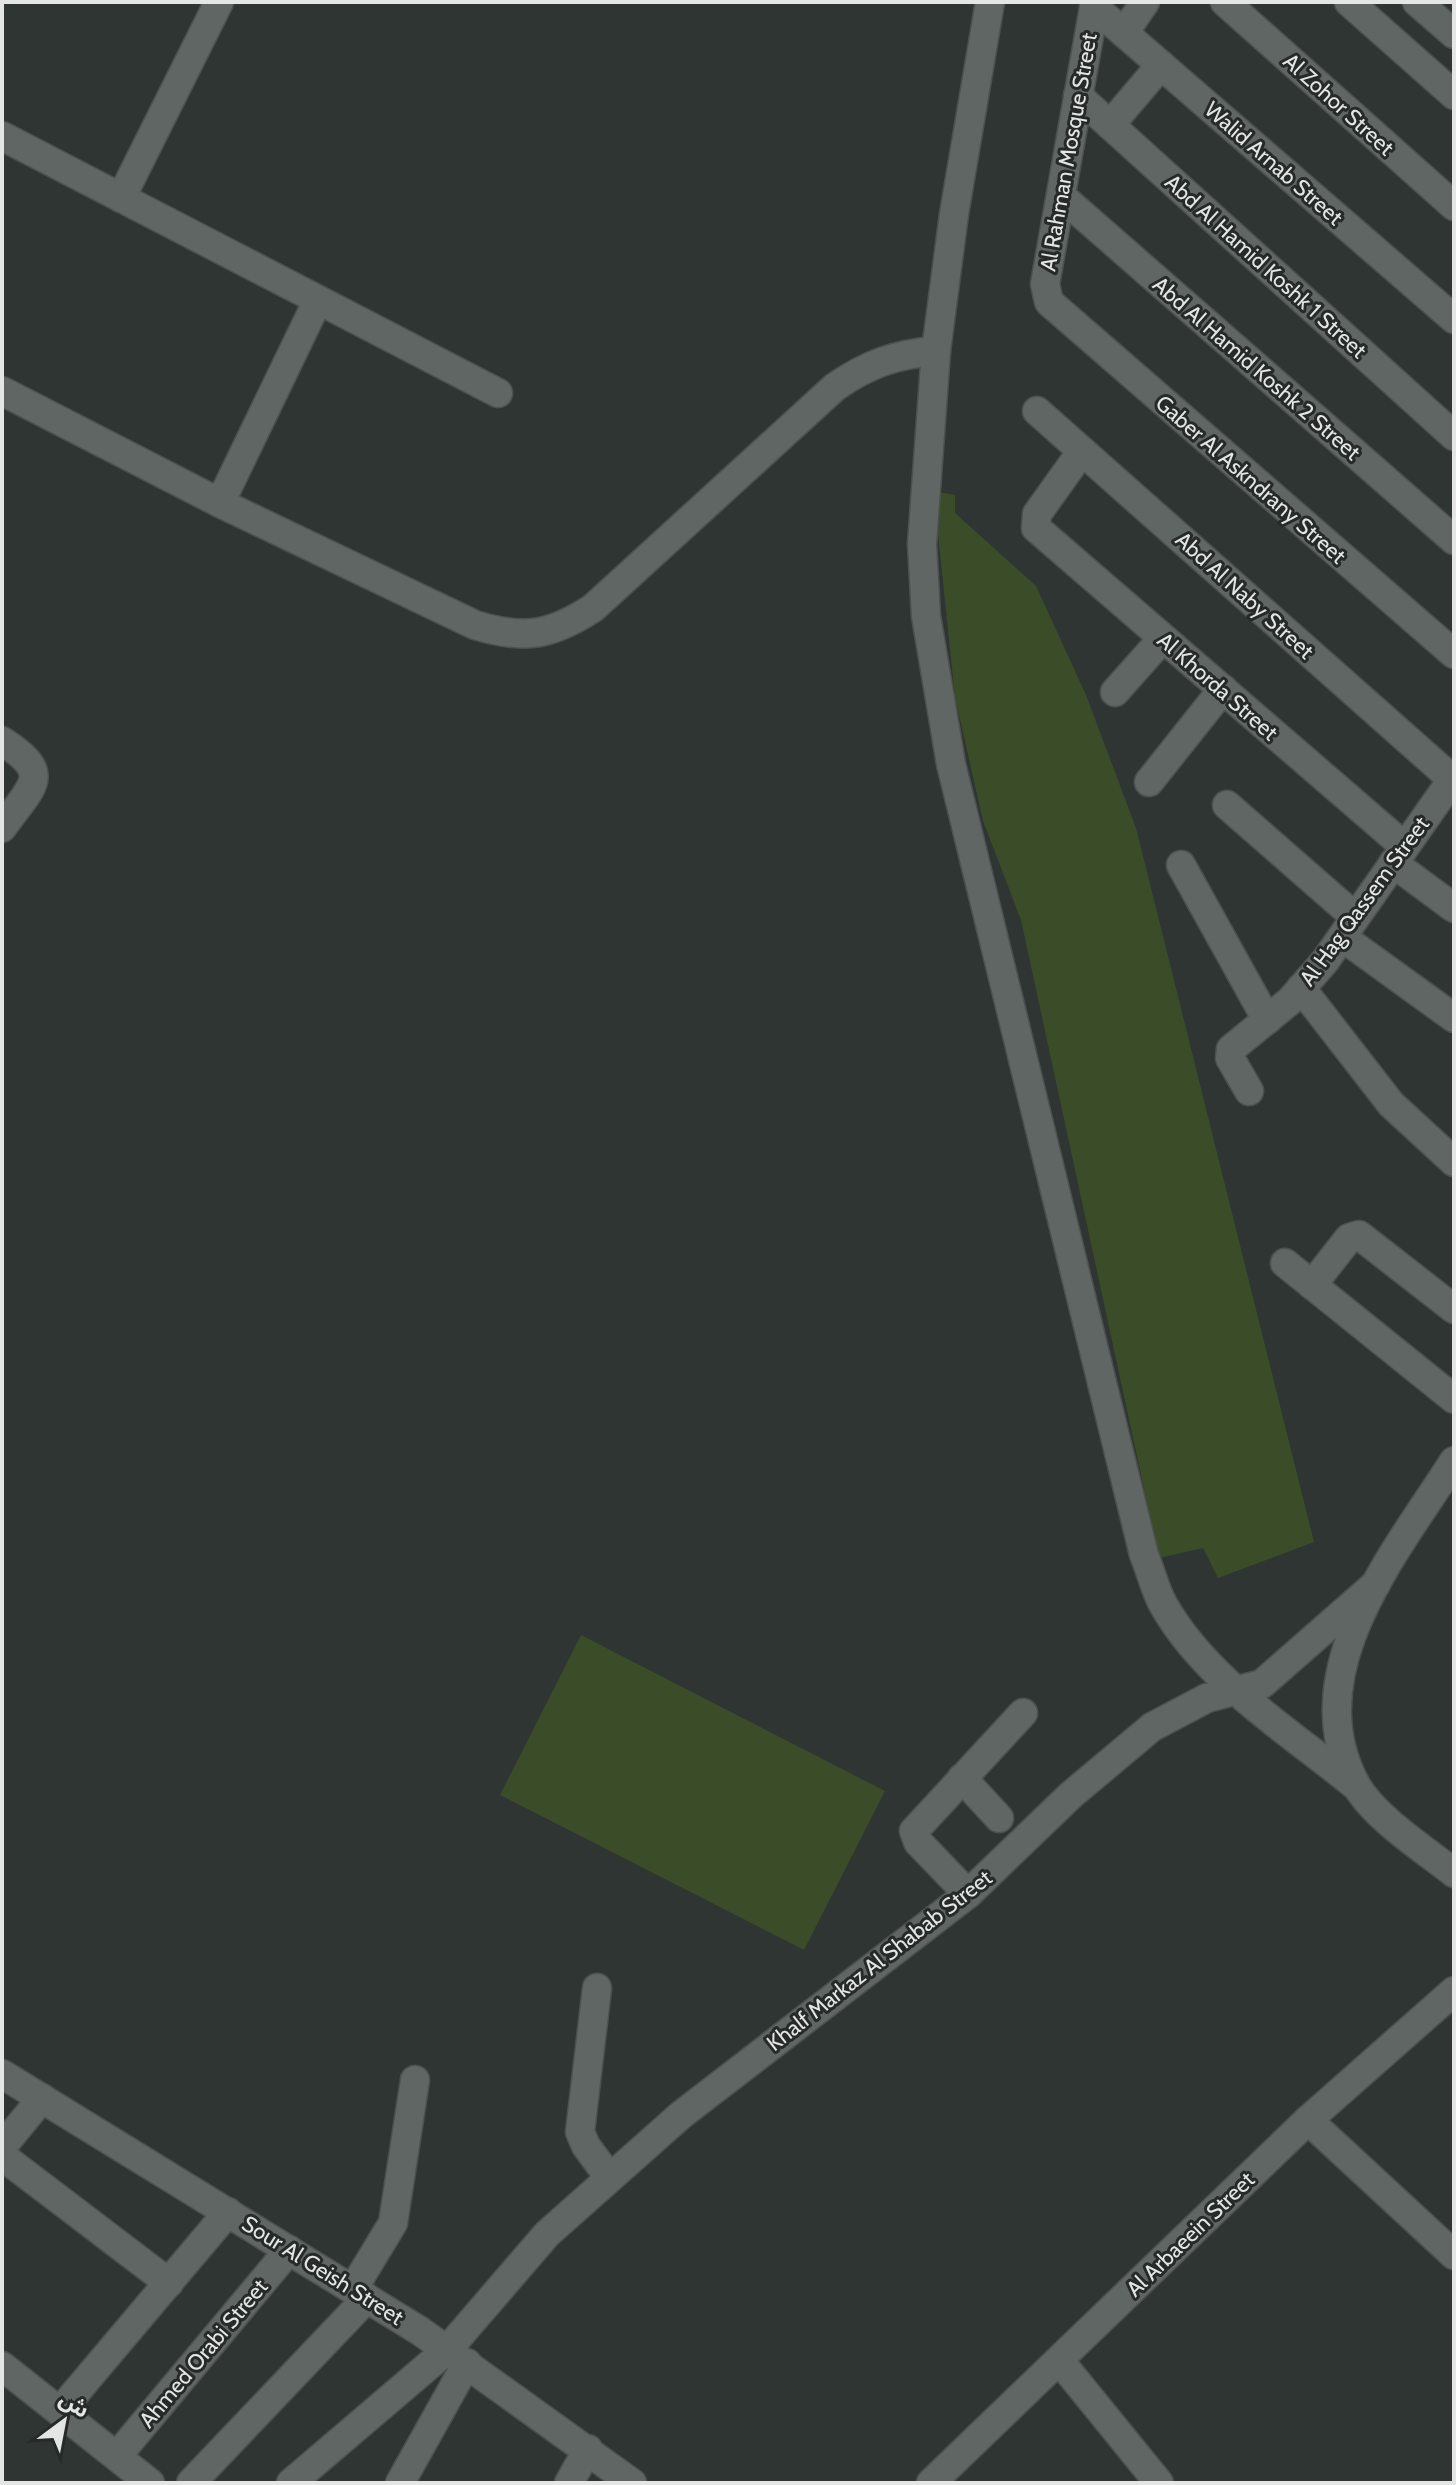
<svg xmlns="http://www.w3.org/2000/svg" width="1456" height="2485" font-family="Cabin,'Noto Sans Arabic',sans-serif">
  <style>
    .green { fill: #3b4c29 }
    .lines { fill: none; stroke-linecap: round; stroke-linejoin: round }
    .minor-casing { stroke: #4c5150; stroke-width: 31 }
    .minor { stroke: #5f6663; stroke-width: 28 }
    .labels { text-anchor: middle; stroke-width: 6; stroke-linejoin: round; paint-order: stroke }
    .street-label { font-size: 22px; fill: #e3e6e5; stroke: #262b29 }
  </style>
  <rect width="100%" height="100%" fill="#2f3533"/>
  <g class="green">
    <path d="M938 492 955 495V513L1036 586 1086 695 1136 828 1314 1542 1218 1578 1203 1548 1159 1558 1021 920 983 821 955 697 938 534Z"/>
    <path d="M581 1635 885 1791 804 1950 500 1795Z"/>
  </g>
  <g class="lines">
    <defs>
      <g id="minor">
        <path d="M990 2 954 214 936 351 922 544 926 616 951 764 1144 1555C1151 1571 1155 1591 1164 1606 1207 1681 1290 1732 1356 1786"/>
        <path d="M1095 2 1045 284 1049 302 1454 654"/>
        <path d="M1225 2 1454 206"/>
        <path d="M1349 2 1454 95"/>
        <path d="M1417 2 1454 34"/>
        <path d="M1094 7 1454 319"/>
        <path d="M1124 33 1145 2"/>
        <path d="M1078 96 1454 436"/>
        <path d="M1110 125 1161 65"/>
        <path d="M2 136 498 393"/>
        <path d="M1061 196 1454 540"/>
        <path d="M121 198 219 2"/>
        <path d="M2 391 220 503 475 625C524 640 550 636 593 608L835 387C868 364 896 354 936 351"/>
        <path d="M1037 411 1452 779"/>
        <path d="M1082 451 1037 514 1036 528 1404 846"/>
        <path d="M220 503 318 300"/>
        <path d="M1115 692 1163 638"/>
        <path d="M2 741C55 775 32 785 2 828"/>
        <path d="M1149 782 1223 689"/>
        <path d="M1227 805 1355 917"/>
        <path d="M1393 863 1454 908"/>
        <path d="M1181 865 1267 1020"/>
        <path d="M1342 937 1454 1018"/>
        <path d="M1301 988 1391 1104 1454 1162"/>
        <path d="M1249 1091 1230 1058 1231 1049 1291 1000 1325 961 1454 777"/>
        <path d="M1285 1263 1454 1399"/>
        <path d="M1312 1285 1349 1238 1359 1235 1454 1309"/>
        <path d="M1454 1461C1397 1551 1295 1671 1355 1783 1372 1816 1425 1850 1454 1873"/>
        <path d="M962 1778 999 1818"/>
        <path d="M968 1894 918 1842 914 1831 1023 1713"/>
        <path d="M597 1988 580 2132 586 2146 609 2177"/>
        <path d="M2 2074 420 2331 632 2483"/>
        <path d="M1308 2120 1454 2255"/>
        <path d="M2 2147 42 2098"/>
        <path d="M2 2156 169 2283"/>
        <path d="M353 2289 393 2223 415 2080"/>
        <path d="M1059 2360 1159 2483"/>
        <path d="M2 2366 150 2483"/>
        <path d="M60 2411 228 2212"/>
        <path d="M117 2456 289 2250"/>
        <path d="M191 2483 367 2298"/>
        <path d="M291 2483 448 2349 547 2234 681 2115 968 1894 1071 1795 1152 1727 1207 1698 1262 1684 1376 1584"/>
        <path d="M400 2483 467 2363"/>
        <path d="M569 2483 588 2449"/>
        <path d="M931 2483 1308 2120 1454 1991"/>
      </g>
    </defs>
    <use href="#minor" class="minor-casing"/>
    <use href="#minor" class="minor"/>
  </g>
  <g class="labels">
    <g class="street-label">
      <text transform="translate(1339 104) rotate(42)" y="8">Al Zohor Street</text>
      <text transform="translate(1068 152) rotate(-80)" y="8">Al Rahman Mosque Street</text>
      <text transform="translate(1274 163) rotate(41)" y="8">Walid Arnab Street</text>
      <text transform="translate(1266 266) rotate(42)" y="8">Abd Al Hamid Koshk 1 Street</text>
      <text transform="translate(1257 368) rotate(41)" y="8">Abd Al Hamid Koshk 2 Street</text>
      <text transform="translate(1251 479) rotate(41)" y="8">Gaber Al Askndrany Street</text>
      <text transform="translate(1245 595) rotate(42)" y="8">Abd Al Naby Street</text>
      <text transform="translate(1218 686) rotate(41)" y="8">Al Khorda Street</text>
      <text transform="translate(1364 901) rotate(-54)" y="8">Al Hag Qassem Street</text>
      <text transform="translate(879 1960) rotate(-38)" y="8">Khalf Markaz Al Shabab Street</text>
      <text transform="translate(1190 2234) rotate(-44)" y="8">Al Arbaeein Street</text>
      <text transform="translate(323 2270) rotate(32)" y="8">Sour Al Geish Street</text>
      <text transform="translate(203 2353) rotate(-50)" y="8">Ahmed Orabi Street</text>
    </g>
  </g>
  <rect width="1456" height="2485" fill="none" stroke="#e3e6e5" stroke-width="8"/>
  <g transform="translate(64 2421) rotate(32)" stroke="#262b29" stroke-width="6" paint-order="stroke">
  <path d="M0-6L14 30L0 20L-14 30Z" fill="#e3e6e5"/>
  <text y="-12" font-size="22" font-weight="bold" text-anchor="middle" fill="#e3e6e5">ش</text>
  </g>
</svg>
